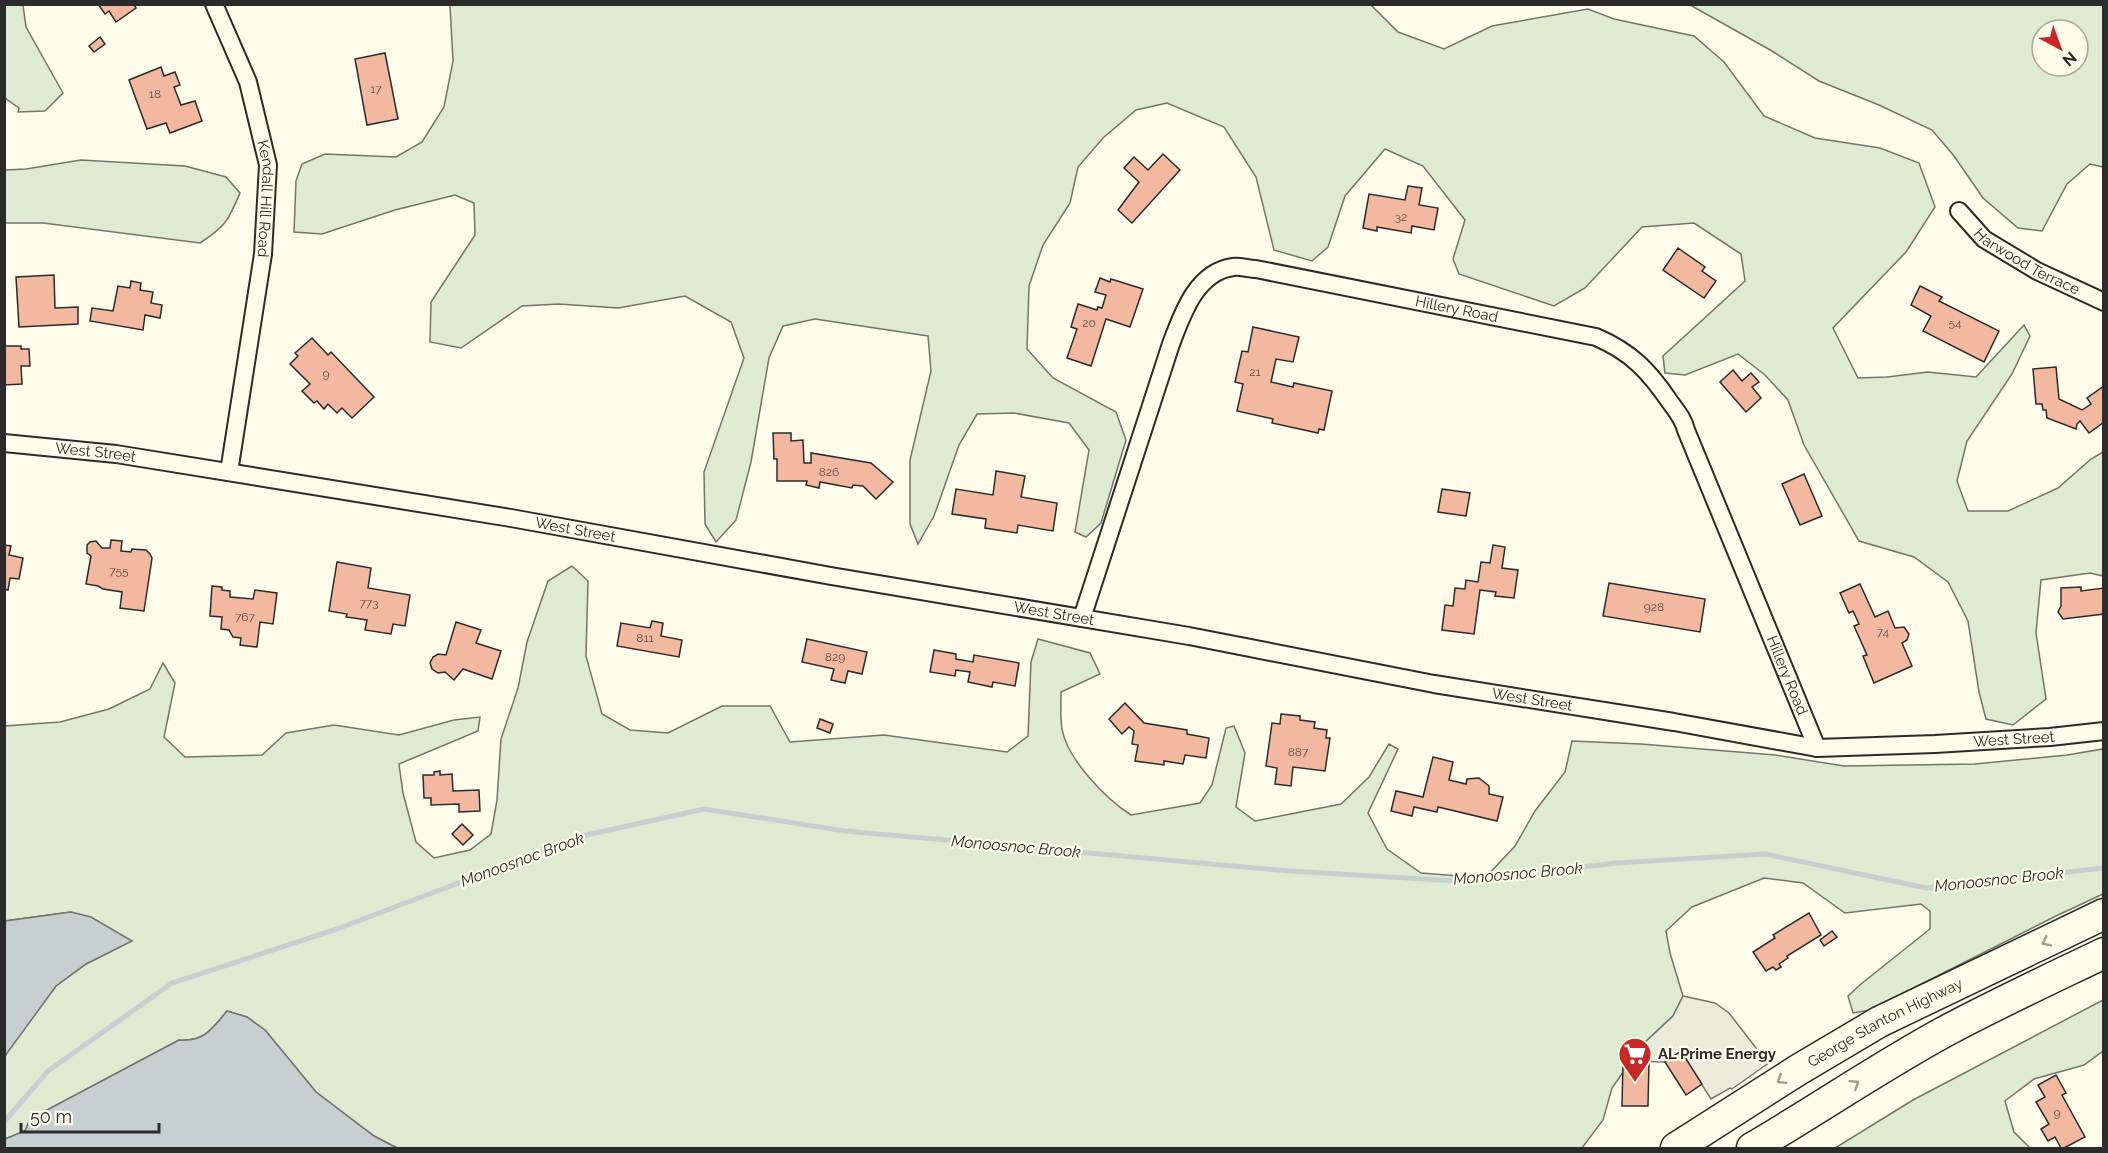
<svg xmlns="http://www.w3.org/2000/svg" width="2108" height="1153" font-family="Raleway,sans-serif">
  <style>
    .green { fill: #deebd1; stroke: #74746e; stroke-width: 1.5; fill-rule: evenodd }
    .parking { fill: #eceadb; stroke: #74746e; stroke-width: 1.5 }
    .water { fill: #c7d0d0; stroke: #74746e; stroke-width: 1.5 }
    .lines { fill: none; stroke-linecap: round; stroke-linejoin: round }
    .stream { stroke: #c7d0d0; stroke-width: 5 }
    .building { fill: #f2b8a0; stroke: #2b2b2b; stroke-width: 1.5 }
    .street-casing { stroke: #2b2b2b; stroke-width: 20 }
    .highway-casing { stroke: #2b2b2b; stroke-width: 33 }
    .street { stroke: #fdfbea; stroke-width: 16 }
    .highway { stroke: #fdfbea; stroke-width: 30 }
    .oneway { stroke: #9e9d94 }
    .labels { text-anchor: middle; stroke-width: 4.5; stroke-linejoin: round; paint-order: stroke }
    .number-label { font-size: 12px; fill: #5d4e48 }
    .street-label { font-size: 15px; fill: #2b2b2b; stroke: #fdfbea }
    .poi-label { font-size: 15px; font-weight: bold; fill: #2b2b2b; stroke: #fdfbea; text-anchor: start }
    .water-label { font-size: 16px; font-style: italic; fill: #2b2b2b; stroke: #fdfbea }
  </style>
  <rect width="100%" height="100%" fill="#fdfbea"/>
  <g class="green">
    <path d="M5 4 23 5 26 27 63 93 45 111 18 112 19 108 5 98Z"/>
    <path d="M1370 4 1398 32 1444 49 1492 26 1588 9 1614 19 1694 36 1724 62 1764 116 1815 138 1880 148 1919 163 1935 207 1906 252 1833 328 1858 378 1887 377 1928 372 1976 377 2024 325 2030 336 2012 374 1967 441 1957 481 1968 511H2008L2058 488 2091 459 2103 452V576L2090 573 2041 580 2036 633 2046 699 2013 725 1986 719 1979 692 1968 621 1948 582 1914 557 1859 541 1804 445 1788 400 1765 375 1738 354 1685 375 1665 373 1663 356 1745 281 1741 254 1694 223 1642 227 1585 288 1554 306 1459 274 1453 259 1465 220 1423 166 1385 149 1345 196 1328 247 1312 261 1274 250 1256 177 1224 127 1167 103 1136 110 1103 138 1078 167 1070 203 1043 245 1029 286 1027 349 1053 378 1116 412 1126 440 1101 523 1086 537 1075 532 1089 450 1069 423 1014 413 977 414 959 445 934 516 918 544 910 524V460L931 371 928 336 815 319 783 326 769 358 751 462 736 520 716 542 705 524 704 472 744 358 731 322 685 296 618 308 559 304 522 306 461 348 430 342 431 302 475 235 474 203 455 195 395 210 322 234 294 232 296 181 302 164 325 154 396 157 422 142 444 107 453 61 450 5Z"/>
    <path d="M1690 5H2103V167L2090 164 2067 184 2042 231 2018 228 1983 198 1954 156 1932 130 1879 105 1819 81 1772 51ZM2042 30H2078V66H2042Z"/>
    <path d="M81 160 185 166 226 177 240 193C228 221 226 226 200 243L43 223H5V170L26 169Z"/>
    <path d="M572 566 588 581 586 656 602 714 630 730 668 733 722 706H770L790 742 884 735 1007 752 1028 736 1031 662 1038 639 1090 653 1100 674 1061 692C1061 704 1060 717 1062 729 1067 759 1106 799 1131 815L1200 803 1212 785 1226 728 1234 726 1245 753 1236 807 1255 821 1341 804 1369 777 1389 744 1398 749 1368 813 1387 849 1421 873 1485 878 1515 846 1535 811 1565 772 1572 741 1641 744 1775 755 1844 766 1975 764 2067 755 2103 749V894L2056 916 1870 1010 1853 1013 1848 996 1861 984 1930 929V911L1921 904 1845 913 1803 883 1764 878 1692 907 1666 931 1670 953 1683 996 1673 1016 1642 1045 1612 1088 1603 1120 1582 1148H397L374 1136 316 1092 265 1030 247 1017 227 1011C212 1029 204 1042 179 1040L30 1119 25 1131 5 1139 4 1056 56 986 86 964 131 941 71 912 5 921V726L60 722 109 709 150 689 163 663 175 683 164 737 185 757 262 755 286 733 334 725 399 735 454 720 480 717 478 731 399 764 403 793 416 842 434 858 470 850 491 834 497 800 501 739 518 688 527 642 548 581Z"/>
    <path d="M2103 1000V1051L2084 1065 2034 1079 2005 1101 2014 1132 2030 1148H1835L1913 1100Z"/>
  </g>
  <path class="parking" d="M1683 996 1715 1003 1729 1013 1763 1057 1768 1061 1773 1060 1732 1089 1730 1088 1711 1099 1681 1052 1665 1062 1631 1061 1642 1045 1673 1016Z"/>
  <g class="water">
    <path d="M71 912 91 917 132 941 86 964 56 986 5 1056V921Z"/>
    <path d="M227 1011 247 1017 265 1030 316 1092 374 1136 397 1148H5V1139L25 1131 30 1119 179 1040C204 1042 212 1029 227 1011Z"/>
  </g>
  <g class="lines">
    <path class="stream" d="M4 1122 48 1071 172 983 337 929 582 836 704 809 845 831 1289 871 1457 881 1617 863 1765 854 1926 888 2104 868"/>
  </g>
  <g class="building">
    <path d="M98 4H134L136 8 116 22 109 11 105 14Z"/>
    <path d="M100 37 105 44 94 52 89 46Z"/>
    <path d="M385 53 398 119 367 125 355 59Z"/>
    <path d="M161 67 164 76 175 72 180 85 174 87 181 105 195 101 202 121 170 133 166 123 147 129 129 80Z"/>
    <path d="M1163 154 1180 170 1132 223 1118 210 1139 182 1124 168 1134 157 1148 170Z"/>
    <path d="M1408 186 1422 188 1419 205 1438 208 1434 230 1412 226 1411 233 1377 227V231L1363 228 1369 194 1405 200Z"/>
    <path d="M1678 248 1705 267 1702 271 1716 281 1704 298 1663 270Z"/>
    <path d="M54 275 55 308 78 307V324L19 327 16 277Z"/>
    <path d="M1100 278 1110 282 1111 279 1143 289 1130 327 1106 319 1091 366 1067 358 1077 329 1071 327 1078 304 1097 310 1098 307 1102 308 1106 295 1095 292Z"/>
    <path d="M131 281 141 283 140 290 153 292 151 303 162 305 160 318 145 315 143 330 90 321 92 308 113 311 118 286 130 288Z"/>
    <path d="M1920 286 1942 297 1939 301 1999 331 1984 362 1923 331 1931 316 1911 305Z"/>
    <path d="M1253 327 1299 337 1293 362 1276 359 1271 382 1293 387 1294 383 1332 391 1324 430 1319 429 1318 433 1272 423 1273 419 1237 411 1243 384 1235 382 1242 351 1248 352Z"/>
    <path d="M312 338 328 355 331 352 374 397 352 418 342 408 337 413 328 404 324 409 317 401 314 403 302 391 310 384 290 364 298 356 295 353Z"/>
    <path d="M4 346H21V349H29L30 366H21L22 384 4 385Z"/>
    <path d="M2056 367 2059 399 2082 410 2091 404 2087 398 2104 386V422L2089 433 2080 421 2077 424 2076 429 2047 418 2046 410H2043L2042 404H2036L2033 369Z"/>
    <path d="M1733 370 1742 381 1751 373 1759 382 1752 387 1761 398 1746 412 1720 382Z"/>
    <path d="M773 433H791V441L803 440 804 463H811V453L871 463 893 482 876 499 863 486 853 485 852 488 820 482 819 488 806 485 807 481H777V459H774Z"/>
    <path d="M996 471 1025 476 1021 497 1057 503 1053 531 1018 525 1017 533 985 528 986 519 952 514 956 489 993 495Z"/>
    <path d="M1804 474 1822 516 1800 525 1782 484Z"/>
    <path d="M1442 489 1470 493 1466 516 1438 512Z"/>
    <path d="M111 540 122 541 121 551 131 552 132 549 146 550 150 554 152 558 144 611 120 608 122 592 103 589 98 586 86 584 91 556 87 553V545L90 542 96 541 102 548H110Z"/>
    <path d="M4 545 11 546 9 555 23 558 19 579 10 578 8 590 4 589Z"/>
    <path d="M1493 545 1505 547 1502 568 1518 570 1514 598 1495 596 1496 592 1480 590 1474 634 1442 630 1445 605 1453 606 1455 588 1465 589 1466 580 1478 582 1481 562 1490 563Z"/>
    <path d="M337 562 371 568 368 588 410 595 405 626 393 624 391 634 365 630 367 620 346 617 347 614 329 611Z"/>
    <path d="M1609 583 1705 599 1700 632 1603 616Z"/>
    <path d="M1860 584 1875 617 1888 611 1895 628 1904 627 1909 634 1907 640 1902 643 1912 666 1874 683 1863 656 1867 655 1854 626 1859 624 1853 611 1849 613 1840 593Z"/>
    <path d="M212 586 222 587V590L230 591V597L253 599 255 590 277 593 273 624 260 622 257 647 240 645 241 638 233 637 229 630 221 629 222 617 210 616Z"/>
    <path d="M2081 587V591L2104 588V614L2063 619 2058 612 2061 606V588Z"/>
    <path d="M652 621 663 623 661 636 682 640 679 657 617 646 621 623 650 628Z"/>
    <path d="M456 622 481 630 476 643 501 651 492 679 463 669 454 680 445 672 438 673 432 669 430 663 433 657 438 654 446 655Z"/>
    <path d="M807 639 867 652 862 674 848 671 845 683 831 680 834 669 802 662Z"/>
    <path d="M934 650 956 654V659L973 662 974 655 1019 663 1015 686 993 682 992 687 968 682 970 672 956 670 955 676 930 672Z"/>
    <path d="M1125 703 1144 723 1187 730V734L1209 738 1206 758 1185 755 1183 764 1164 761V765L1135 761 1138 745 1132 744 1134 731 1129 727 1122 734 1109 719Z"/>
    <path d="M1281 714 1300 716V720L1315 722 1314 728 1327 730 1326 738H1330L1325 771 1293 767 1291 786 1275 784 1277 768 1266 766 1272 723 1280 724Z"/>
    <path d="M820 719 833 724 830 733 817 728Z"/>
    <path d="M1433 757 1453 762 1449 780 1466 784 1467 779 1479 778 1489 786V794L1503 797 1497 821 1438 807 1437 812 1414 807 1412 816 1391 811 1396 791 1423 797Z"/>
    <path d="M440 771V775L452 774 453 791 479 790 480 811 459 812V804L431 805V798H424L423 775H434V772Z"/>
    <path d="M462 824 473 835 463 845 452 834Z"/>
    <path d="M1809 913 1821 935 1787 956 1788 958 1779 964 1781 967 1776 970 1773 967 1766 971 1753 952 1775 938 1773 935Z"/>
    <path d="M1832 931 1837 937 1824 946 1820 940Z"/>
    <path d="M1681 1051 1702 1084 1686 1095 1665 1062Z"/>
    <path d="M1623 1061H1649L1648 1106H1622Z"/>
    <path d="M2056 1075 2066 1093 2062 1095 2085 1137 2064 1148H2061L2055 1137 2048 1141 2041 1129 2049 1124 2036 1102 2045 1097 2038 1085Z"/>
  </g>
  <g class="lines">
    <defs>
      <g id="street">
        <path id="s1" d="M214 4 248 82 268 165 263 254 229 472"/>
        <path id="s2" d="M1959 211 1984 239 2037 271 2104 302"/>
        <path id="s3" d="M4 443 116 454 511 518 831 576 1189 636 1434 684 1674 722 1817 748 1935 744 2050 737 2104 731"/>
        <path id="s4" d="M1082 618 1171 344C1182 315 1196 272 1233 267 1240 266 1249 269 1256 269L1596 337C1631 352 1649 371 1670 402 1677 412 1683 418 1686 430L1817 748"/>
      </g>
      <g id="highway">
        <path id="s5" d="M1676 1148 1798 1070 1879 1022 2104 914"/>
        <path d="M1752 1148C1817 1110 1878 1068 1944 1032 1996 1004 2050 979 2104 953"/>
      </g>
    </defs>
    <use href="#street" class="street-casing"/>
    <use href="#highway" class="highway-casing"/>
    <use href="#street" class="street"/>
    <use href="#highway" class="highway"/>
  </g>
  <defs><path id="oneway-chevron" d="M-2-3.5L2.5 0L-2 3.5" fill="none" stroke-width="1.6" stroke-linecap="round" stroke-linejoin="round" transform="scale(1.5)"/></defs>
  <g class="oneway">
    <use href="#oneway-chevron" transform="translate(2046 942) rotate(154)"/>
    <use href="#oneway-chevron" transform="translate(1781 1080) rotate(148)"/>
    <use href="#oneway-chevron" transform="translate(1855 1084) rotate(-32)"/>
  </g>
  <defs>
    <symbol id="supermarket-pin" viewBox="-11 -11 22 30"><path d="M0 17L-7.5 6A9.5 9.5 0 1 1 7.5 6Z" fill="#c62828" stroke="#fdfbea"/><path d="M-6-5.5h2.5l.6 2H6L4.5 2H-2.5L-4.4-4H-6ZM-1.5 3.2a1.3 1.3 0 1 0 .1 0ZM3 3.2a1.3 1.3 0 1 0 .1 0Z" fill="#fff"/></symbol>
  </defs>
  <g fill-rule="evenodd">
    <use href="#supermarket-pin" x="1616" y="1035" width="38" height="52"/>
  </g>
  <g class="labels">
    <g class="number-label">
      <text x="376" y="93">17</text>
      <text x="155" y="98">18</text>
      <text x="1401" y="221">32</text>
      <text x="1089" y="327">20</text>
      <text x="1955" y="327">54</text>
      <text x="1255" y="376">21</text>
      <text x="326" y="378">9</text>
      <text x="829" y="476">826</text>
      <text x="119" y="575">755</text>
      <text x="369" y="607">773</text>
      <text x="1654" y="611">928</text>
      <text x="245" y="621">767</text>
      <text x="1883" y="636">74</text>
      <text x="645" y="642">811</text>
      <text x="835" y="661">829</text>
      <text x="1298" y="756">887</text>
      <text x="2057" y="1117">9</text>
    </g>
    <g class="street-label">
      <text dy="5" stroke="none"><textPath href="#s1" startOffset="204">Kendall Hill Road</textPath></text>
      <text dy="5" stroke="none"><textPath href="#s2" startOffset="86">Harwood Terrace</textPath></text>
      <text dy="5" stroke="none"><textPath href="#s4" startOffset="620">Hillery Road</textPath></text>
      <text dy="5" stroke="none"><textPath href="#s3" startOffset="92">West Street</textPath></text>
      <text dy="5" stroke="none"><textPath href="#s3" startOffset="578">West Street</textPath></text>
      <text dy="5" stroke="none"><textPath href="#s3" startOffset="1064">West Street</textPath></text>
      <text dy="5" stroke="none"><textPath href="#s4" startOffset="1160">Hillery Road</textPath></text>
      <text dy="5" stroke="none"><textPath href="#s3" startOffset="1550">West Street</textPath></text>
      <text dy="5" stroke="none"><textPath href="#s3" startOffset="2036">West Street</textPath></text>
      <text dy="5" stroke="none"><textPath href="#s5" startOffset="244">George Stanton Highway</textPath></text>
    </g>
    <g class="poi-label">
      <text x="1658" y="1059">AL Prime Energy</text>
    </g>
    <g class="water-label">
      <text transform="translate(1016 846) rotate(5)" y="6">Monoosnoc Brook</text>
      <text transform="translate(522 859) rotate(-20)" y="6">Monoosnoc Brook</text>
      <text transform="translate(1518 873) rotate(-5)" y="6">Monoosnoc Brook</text>
      <text transform="translate(1999 879) rotate(-6)" y="6">Monoosnoc Brook</text>
    </g>
  </g>
  <rect width="2108" height="1153" fill="none" stroke="#2b2b2b" stroke-width="12"/>
  <g transform="translate(2060 48) rotate(139)"><circle r="28" fill="#fdfbea" stroke="#a9a89e" stroke-width="1.5"/>
  <path d="M0-4.5L10 22L0 15L-10 22Z" fill="#c62828"/>
  <text y="-9" font-size="16" font-weight="bold" text-anchor="middle" fill="#2b2b2b">N</text>
  </g>
  <path d="M21 1123v9h138v-9" fill="none" stroke="#2b2b2b" stroke-width="3"/>
  <text x="30" y="1123" font-size="18" fill="#2b2b2b" stroke="#fdfbea" stroke-width="4.5" paint-order="stroke">50 m</text>
</svg>
